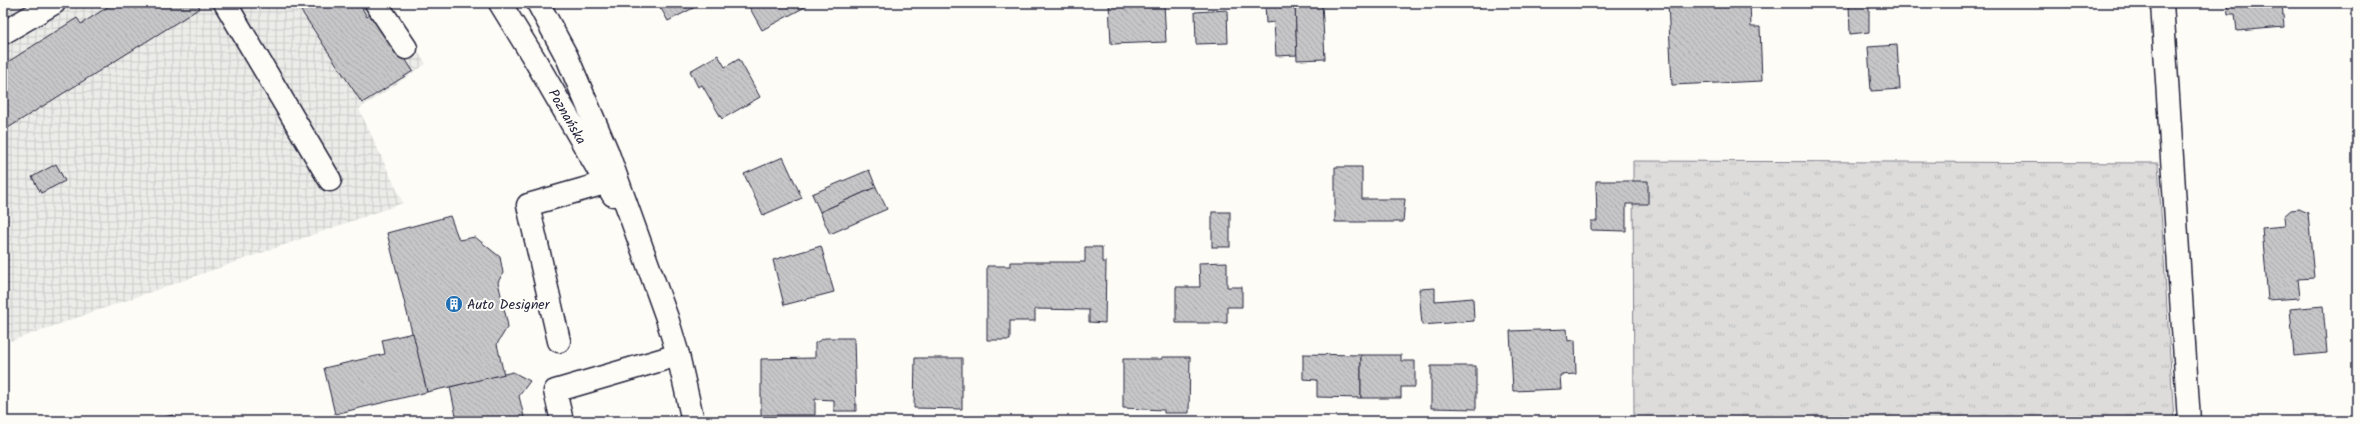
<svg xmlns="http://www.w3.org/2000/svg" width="2360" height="424" font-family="Kalam,sans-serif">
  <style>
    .industrial { fill: url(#industrial-grid) }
    .grass { fill: url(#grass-tufts); stroke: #807f8b }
    .building { fill: url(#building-back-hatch); stroke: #22223b }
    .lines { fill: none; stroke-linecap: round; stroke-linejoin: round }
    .minor-casing { stroke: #22223b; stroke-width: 25 }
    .major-casing { stroke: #22223b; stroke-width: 25 }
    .minor { stroke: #fdfcf7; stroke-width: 22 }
    .major { stroke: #fdfcf7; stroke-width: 22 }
    .labels { text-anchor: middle; stroke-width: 4; stroke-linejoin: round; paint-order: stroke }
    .street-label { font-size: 14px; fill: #22223b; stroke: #fdfcf7 }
    .poi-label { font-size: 14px; fill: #22223b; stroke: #fdfcf7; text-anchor: start }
  </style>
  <defs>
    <pattern id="industrial-grid" width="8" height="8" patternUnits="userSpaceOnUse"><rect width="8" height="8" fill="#ecece9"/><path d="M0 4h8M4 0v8" fill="none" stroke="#cacac9"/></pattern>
    <pattern id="grass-tufts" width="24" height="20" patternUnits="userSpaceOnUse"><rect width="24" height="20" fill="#dddcdb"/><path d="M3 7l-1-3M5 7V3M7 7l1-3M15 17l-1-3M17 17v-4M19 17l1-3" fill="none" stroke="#bdbcbd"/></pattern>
    <pattern id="building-back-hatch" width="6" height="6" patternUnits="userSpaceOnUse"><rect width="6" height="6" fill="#c6c6c8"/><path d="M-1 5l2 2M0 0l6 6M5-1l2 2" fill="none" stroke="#aaaaad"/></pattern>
  </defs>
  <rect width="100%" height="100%" fill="#fdfcf7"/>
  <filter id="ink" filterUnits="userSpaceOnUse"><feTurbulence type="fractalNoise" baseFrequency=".025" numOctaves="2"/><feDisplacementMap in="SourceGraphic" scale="8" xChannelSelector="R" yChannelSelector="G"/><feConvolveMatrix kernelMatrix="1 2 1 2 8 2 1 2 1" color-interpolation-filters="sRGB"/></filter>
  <g filter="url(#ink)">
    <path class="industrial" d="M3 3H387L426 64 359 109 403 203 11 341 3 326Z"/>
    <path class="grass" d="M1633 161 2158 163 2174 421H1634Z"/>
    <g class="building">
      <path d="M114 3H197L200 8 3 131V65L77 18 81 24Z"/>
      <path d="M296 3H359L367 17 375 12 413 71 362 103Z"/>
      <path d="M658 3H703L668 21Z"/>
      <path d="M747 3H803L805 7 762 30Z"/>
      <path d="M1109 3H1164L1166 42 1111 44Z"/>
      <path d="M1265 3H1295L1297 55 1276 56 1274 22 1266 23Z"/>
      <path d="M1295 3H1322L1325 59 1297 60Z"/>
      <path d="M1459 3H1481V7L1459 6Z"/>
      <path d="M1668 3H1750L1751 27H1760L1762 81 1672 85Z"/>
      <path d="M1849 3H1909V4L1869 5V32L1850 34Z"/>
      <path d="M2227 3H2282L2284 27 2237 31 2235 14H2228Z"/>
      <path d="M1227 10 1228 43 1196 44 1195 12Z"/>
      <path d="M1897 45 1900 89 1871 91 1868 47Z"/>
      <path d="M718 55 725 67 739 59 760 97 722 119 702 85 698 87 690 71Z"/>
      <path d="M783 157 802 198 763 215 744 174Z"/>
      <path d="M56 164 65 181 41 193 32 177Z"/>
      <path d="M1335 167H1362V199H1405L1403 222H1335Z"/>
      <path d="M869 170 876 187 820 212 812 194Z"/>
      <path d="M1596 181H1648V204H1626V231L1591 230V221H1597Z"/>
      <path d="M876 187 887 209 830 234 820 212Z"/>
      <path d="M2299 209 2308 213 2314 278 2298 279 2300 298 2268 300 2262 228 2285 226 2284 216 2291 210Z"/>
      <rect x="1212" y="212" width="18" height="35"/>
      <path d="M450 216 459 240 475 237 500 257 503 273 498 282 508 326 497 344 504 375 427 392 387 233Z"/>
      <path d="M821 246 834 292 784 305 773 260Z"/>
      <path d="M1085 247H1102V262H1106L1105 323 1089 322V310L1035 309V321H1010V340H987V266H1010V262H1085Z"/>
      <path d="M1227 262V287H1242V307H1227V323H1176V287H1200L1199 263Z"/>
      <path d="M1435 288V301L1473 298 1474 321 1422 325 1419 289Z"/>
      <path d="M2323 306 2327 353 2294 356 2290 309Z"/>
      <path d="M1567 329 1568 341 1575 340 1576 374 1560 375 1561 389 1513 391 1510 331Z"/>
      <path d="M413 333 427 392 335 414 324 368 385 354 382 340Z"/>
      <path d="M825 338H854L856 411H834V400L815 399V415H761V359L815 358V343Z"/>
      <path d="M1303 354 1361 355V398L1317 397V380L1303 379Z"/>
      <path d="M1361 355H1401V361H1415V387H1401V398H1361Z"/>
      <path d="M1162 357H1190L1189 413H1164V410L1123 408V359H1162Z"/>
      <path d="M915 358H962V409L914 408Z"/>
      <path d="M1431 366H1476V409L1431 408Z"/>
      <path d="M513 372 530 381 519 396 525 421H457L450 387Z"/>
      <path d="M173 415 174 421H147Z"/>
    </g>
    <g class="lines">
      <defs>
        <g id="minor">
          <path d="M225 3 330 180"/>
          <path d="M376 3 406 48"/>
          <path d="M2162 3 2189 421"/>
          <path d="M3 33 54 3"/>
          <path d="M559 341 528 205 605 183"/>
          <path d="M562 421 555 391 678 355"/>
        </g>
        <g id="major">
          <path id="s1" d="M500 3 535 60 613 195"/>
          <path d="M538 3 567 57 607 151 667 318 678 355 693 421"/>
        </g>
      </defs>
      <use href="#minor" class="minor-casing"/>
      <use href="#major" class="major-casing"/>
      <use href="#minor" class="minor"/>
      <use href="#major" class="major"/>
    </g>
  </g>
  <defs>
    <symbol id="building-disc" viewBox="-11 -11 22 22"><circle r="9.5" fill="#1f6fb2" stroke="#fdfcf7"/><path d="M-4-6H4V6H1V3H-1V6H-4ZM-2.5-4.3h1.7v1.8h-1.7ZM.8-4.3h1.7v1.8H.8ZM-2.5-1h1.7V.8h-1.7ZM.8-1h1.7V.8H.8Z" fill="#fff"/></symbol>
  </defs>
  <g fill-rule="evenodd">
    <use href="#building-disc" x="444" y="294" width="20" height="20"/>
  </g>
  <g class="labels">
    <g class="street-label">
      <text dy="5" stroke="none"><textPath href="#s1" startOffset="132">Poznańska</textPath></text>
    </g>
    <g class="poi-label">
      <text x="467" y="309">Auto Designer</text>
    </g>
  </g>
  <rect width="2360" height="424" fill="none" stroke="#fdfcf7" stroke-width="16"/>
  <rect x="8" y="8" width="2344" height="408" fill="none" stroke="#22223b" stroke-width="1.5" filter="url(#ink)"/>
</svg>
